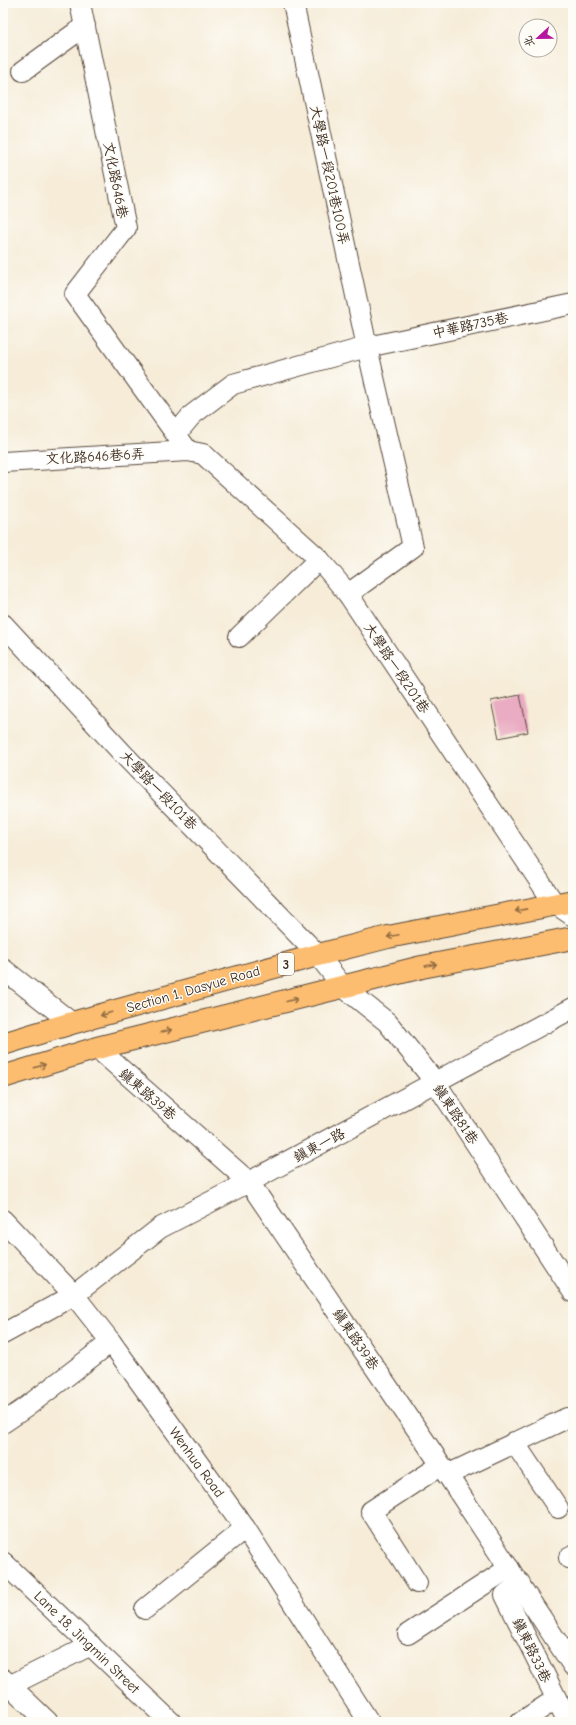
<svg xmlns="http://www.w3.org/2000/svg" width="576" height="1725" font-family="'Comic Neue','LXGW WenKai TC',sans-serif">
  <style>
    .building { fill: #eaacc2 }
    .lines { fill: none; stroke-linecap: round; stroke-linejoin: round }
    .minor-casing { stroke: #57473a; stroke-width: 22 }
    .major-casing { stroke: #57473a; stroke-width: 24 }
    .minor { stroke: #fff; stroke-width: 20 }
    .major { stroke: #fcbd6f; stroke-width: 22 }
    .oneway { stroke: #926c42 }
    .labels { text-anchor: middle; stroke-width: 3; stroke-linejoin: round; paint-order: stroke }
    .shield { fill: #fdfcf7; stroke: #75695f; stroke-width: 1 }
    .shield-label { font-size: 13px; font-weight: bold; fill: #3b2a1e }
    .street-label { font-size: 14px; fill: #3b2a1e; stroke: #fdfcf7 }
  </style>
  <rect width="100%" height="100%" fill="#fdfcf7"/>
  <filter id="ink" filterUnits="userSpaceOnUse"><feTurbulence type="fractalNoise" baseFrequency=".025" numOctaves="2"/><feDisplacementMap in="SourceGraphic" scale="8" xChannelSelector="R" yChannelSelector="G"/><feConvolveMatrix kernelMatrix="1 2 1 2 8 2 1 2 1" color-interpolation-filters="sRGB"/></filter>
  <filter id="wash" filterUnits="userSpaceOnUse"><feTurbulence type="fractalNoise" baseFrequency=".012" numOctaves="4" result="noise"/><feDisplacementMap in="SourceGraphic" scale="16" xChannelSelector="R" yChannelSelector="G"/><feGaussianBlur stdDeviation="0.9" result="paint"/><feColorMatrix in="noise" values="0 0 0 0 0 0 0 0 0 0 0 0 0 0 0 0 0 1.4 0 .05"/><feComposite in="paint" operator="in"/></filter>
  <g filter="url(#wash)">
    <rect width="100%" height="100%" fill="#f6ecd8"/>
    <g id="blocks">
      <path class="building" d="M520 695 528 732 499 738 491 701Z"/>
    </g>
  </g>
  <g filter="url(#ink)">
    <use href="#blocks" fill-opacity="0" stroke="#57473a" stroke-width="1"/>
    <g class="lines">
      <defs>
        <g id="minor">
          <path d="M80 3 126 228 75 294 188 451"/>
          <path d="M293 3 367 347 413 547 348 594"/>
          <path d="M23 71 85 26"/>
          <path d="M176 434 192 415 233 384 367 347 573 304"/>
          <path d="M3 462 188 451 203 454 319 559 348 594 554 903 573 916"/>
          <path d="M3 624 126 757 318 955 343 987 387 1022 436 1083 573 1292"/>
          <path d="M239 637 319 559"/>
          <path d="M3 969 72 1023"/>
          <path d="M97 1048 249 1182 441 1465 573 1666"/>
          <path d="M3 1220 74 1295 111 1342 245 1528 369 1722"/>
          <path d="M3 1334 74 1295 160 1228 249 1182 573 1008"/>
          <path d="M3 1423 25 1408 111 1342"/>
          <path d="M514 1442 558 1508"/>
          <path d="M447 1475 567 1418"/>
          <path d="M569 1558 573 1556"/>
          <path d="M3 1562 171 1722"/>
          <path d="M417 1583 371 1511 441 1465"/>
          <path d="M520 1583 505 1595 568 1722"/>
          <path d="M145 1609 245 1528"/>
          <path d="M408 1634 509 1568"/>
          <path d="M3 1679 48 1722"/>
          <path d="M3 1689 91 1645"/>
          <path d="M521 1722 556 1699"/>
        </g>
        <g id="major">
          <path d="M3 1044 72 1023 318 955 388 937 573 901"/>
          <path d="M3 1077 97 1048 422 967 573 938"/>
        </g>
      </defs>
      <use href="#minor" class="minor-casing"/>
      <use href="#major" class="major-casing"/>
      <use href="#minor" class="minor"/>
      <use href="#major" class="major"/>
    </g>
    <defs><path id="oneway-shaft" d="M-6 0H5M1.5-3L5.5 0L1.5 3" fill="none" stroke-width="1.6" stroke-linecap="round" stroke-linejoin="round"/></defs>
    <g class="oneway">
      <use href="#oneway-shaft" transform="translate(521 910) rotate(169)"/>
      <use href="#oneway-shaft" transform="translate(393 936) rotate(168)"/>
      <use href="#oneway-shaft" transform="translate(431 965) rotate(-11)"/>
      <use href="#oneway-shaft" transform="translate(292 1000) rotate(-14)"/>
      <use href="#oneway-shaft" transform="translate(106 1014) rotate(164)"/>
      <use href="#oneway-shaft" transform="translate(166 1031) rotate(-14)"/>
      <use href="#oneway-shaft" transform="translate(40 1066) rotate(-17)"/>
    </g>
  </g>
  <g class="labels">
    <rect class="shield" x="278" y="953" width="16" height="22" rx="3"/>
    <g class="shield-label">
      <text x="286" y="969">3</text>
    </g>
    <g class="street-label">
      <text transform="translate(330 175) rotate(78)" y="5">大學路一段201巷100弄</text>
      <text transform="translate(116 180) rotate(79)" y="5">文化路646巷</text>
      <text transform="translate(470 325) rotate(-12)" y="5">中華路735巷</text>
      <text transform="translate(95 456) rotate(-3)" y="5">文化路646巷6弄</text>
      <text transform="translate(397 668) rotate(56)" y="5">大學路一段201巷</text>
      <text transform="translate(159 790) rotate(46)" y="5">大學路一段101巷</text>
      <text transform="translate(193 989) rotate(-16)" y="5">Section 1, Dasyue Road</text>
      <text transform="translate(148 1094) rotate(41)" y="5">鎮東路39巷</text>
      <text transform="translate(456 1114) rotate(56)" y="5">鎮東路81巷</text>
      <text transform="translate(319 1145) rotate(-28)" y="5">鎮東一路</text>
      <text transform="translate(356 1339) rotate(56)" y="5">鎮東路39巷</text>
      <text transform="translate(197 1462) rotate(54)" y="5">Wenhua Road</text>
      <text transform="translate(87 1642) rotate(44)" y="5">Lane 18, Jingmin Street</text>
      <text transform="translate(532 1650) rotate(64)" y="5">鎮東路33巷</text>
    </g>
  </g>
  <rect width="576" height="1725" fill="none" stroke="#fdfcf7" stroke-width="16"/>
  <g transform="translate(538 38) rotate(248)"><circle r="19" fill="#fdfcf7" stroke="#afa8a0"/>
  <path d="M0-3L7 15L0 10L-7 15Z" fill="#b5179e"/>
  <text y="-6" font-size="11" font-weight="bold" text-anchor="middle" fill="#3b2a1e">北</text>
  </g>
</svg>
